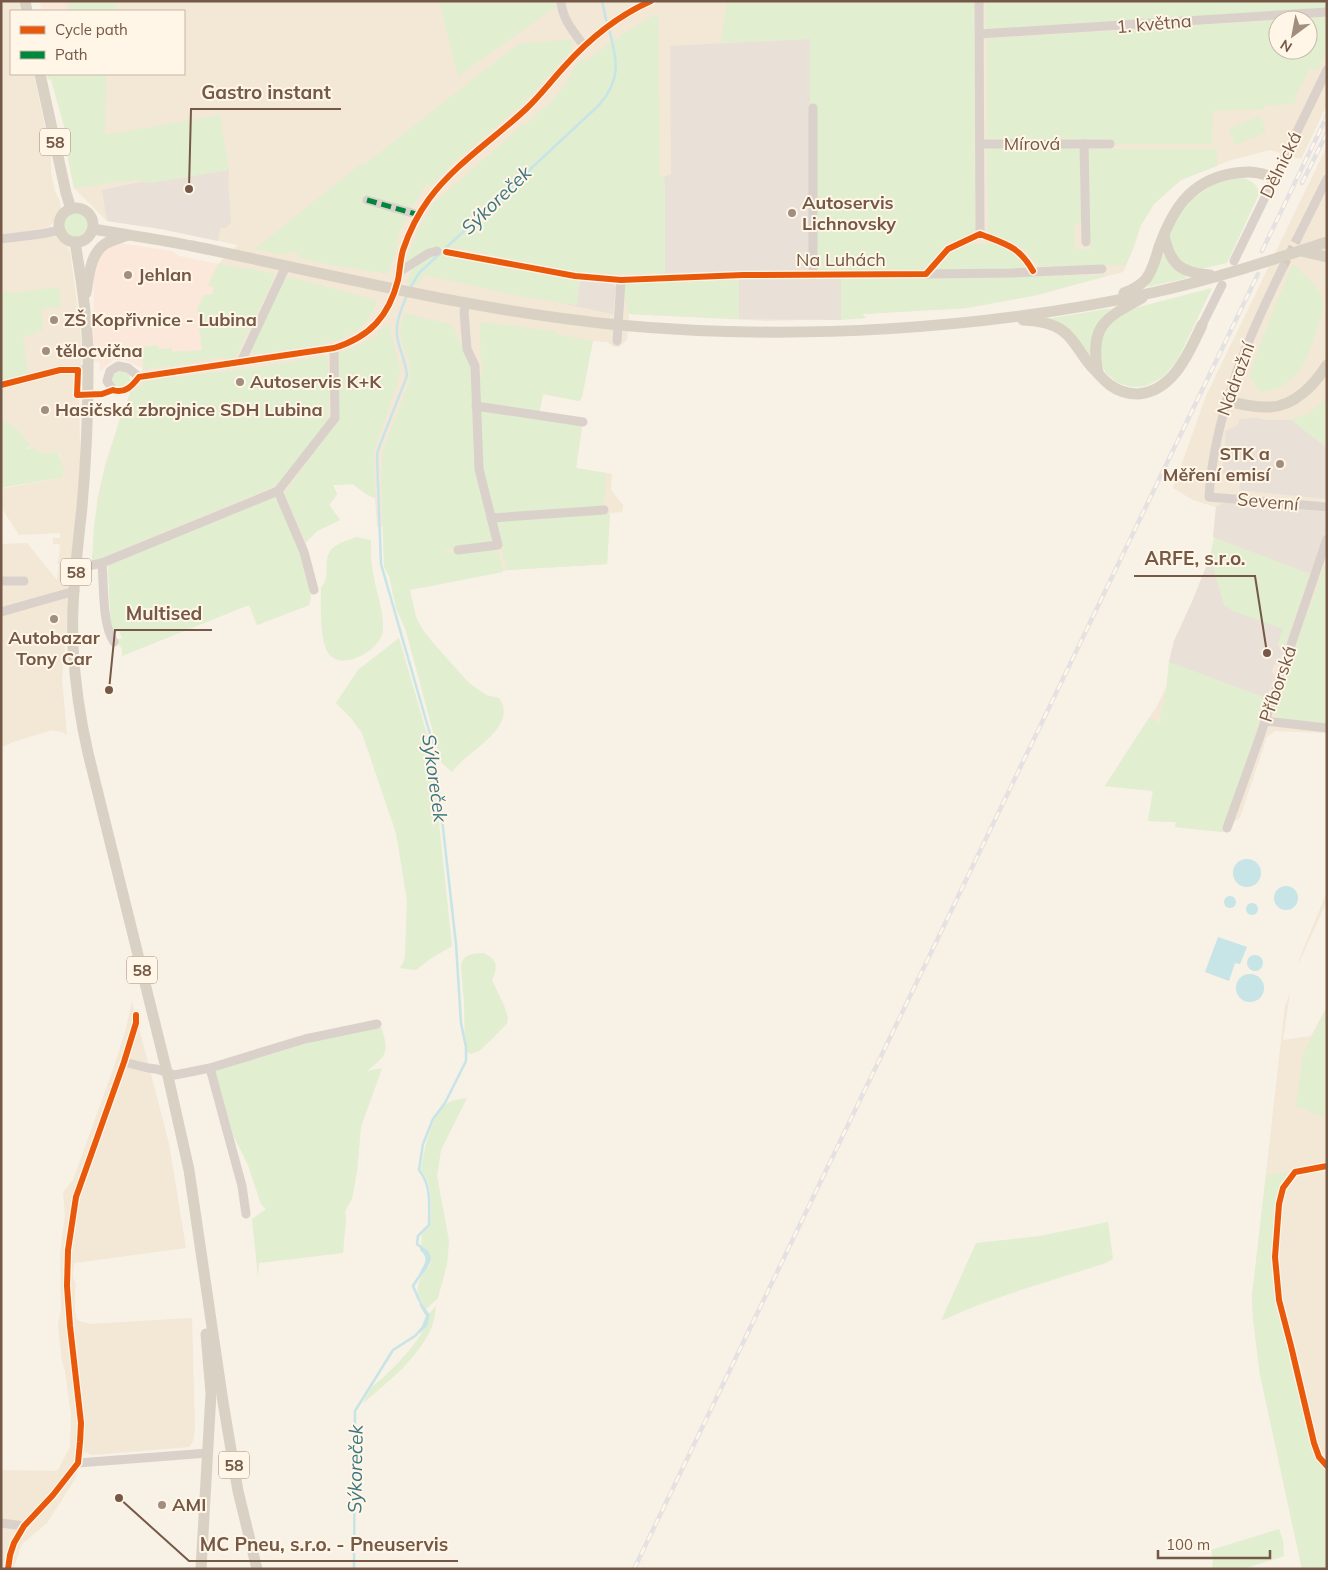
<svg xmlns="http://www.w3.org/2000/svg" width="1328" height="1570" font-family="Mulish,sans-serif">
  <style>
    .residential { fill: #f3e7d6; fill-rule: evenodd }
    .commercial { fill: #fbe8db }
    .industrial { fill: #e9e0d7 }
    .green { fill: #e1eed0 }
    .water { fill: #c7e4e7 }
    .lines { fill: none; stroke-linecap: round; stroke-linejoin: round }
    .stream { stroke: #c7e4e7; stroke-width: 2.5 }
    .minor-tunnel { stroke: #d6cbbe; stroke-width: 9; stroke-dasharray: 9 4.5; stroke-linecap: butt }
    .minor { stroke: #dad1cb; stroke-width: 9 }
    .major { stroke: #dad1c5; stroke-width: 11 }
    .rail-casing { stroke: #e4e1e3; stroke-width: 4.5 }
    .rail { stroke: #fff6e7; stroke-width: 2.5; stroke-dasharray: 8; stroke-linecap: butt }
    .quiet { stroke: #00873e; stroke-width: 5; stroke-dasharray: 10 5; stroke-linecap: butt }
    .cycleway-casing { stroke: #fff6e7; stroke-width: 9 }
    .cycleway { stroke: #e8590c; stroke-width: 6 }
    .poi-dot { fill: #a28e7e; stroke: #fff6e7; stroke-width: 2 }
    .labels { text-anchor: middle; stroke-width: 4; stroke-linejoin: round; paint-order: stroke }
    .shield { fill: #fff6e7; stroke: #9e8776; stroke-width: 1 }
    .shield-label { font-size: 16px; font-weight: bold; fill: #755846 }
    .street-label { font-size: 18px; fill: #755846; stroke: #fff6e7 }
    .poi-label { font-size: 18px; font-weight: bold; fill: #755846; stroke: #fff6e7; text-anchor: start }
    .water-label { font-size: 19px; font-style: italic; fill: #3b7683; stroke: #fff6e7 }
    .leader { fill: none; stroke: #755846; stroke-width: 2 }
    .callout-dot { fill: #755846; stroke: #fff6e7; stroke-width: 2 }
    .callout-label { font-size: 19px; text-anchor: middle; font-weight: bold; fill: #755846; stroke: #fff6e7; stroke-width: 4; stroke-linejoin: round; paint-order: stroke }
  </style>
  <rect width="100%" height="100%" fill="#f7f1e6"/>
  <g class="residential">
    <path d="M1 1H19L21 11H11V74H34L51 157V173L55 191 60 201 61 210 57 219 50 226 38 230 1 235Z"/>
    <path d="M40 1H1327V105L1301 159 1270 150 1231 160 1180 180 1154 204 1141 225 1134 247 1123 272 1037 295 967 308 862 314 866 318 767 321 629 314 627 340 619 347H614L607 342 592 341 582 397 579 401 543 394 539 414 583 420 576 468 612 474 611 490 623 505 622 512 610 513 607 564 508 570 410 589 393 516 383 526 377 527 375 498 366 494 353 484 333 485 337 494 329 505 340 520 317 531 306 542 302 554 311 597 309 605 257 625 250 605 111 631 108 565 92 562 97 502 105 465 120 419 131 391 143 369 208 285 218 264 238 245 161 229 107 221 74 188 68 158 66 133 51 79 48 80 47 76 50 74H184V11H42ZM1278 20H1308V50H1278Z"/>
    <path d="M1327 146V733L1275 731 1267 737 1240 817 1223 832 1175 827 1176 822 1148 821 1153 791 1105 786 1157 706 1167 685 1169 662 1174 641 1192 602 1210 557 1214 538 1216 507 1193 500 1173 488 1206 396Z"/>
    <path d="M48 236H56L65 242 70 252 80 324 82 355 79 376 80 463 79 493 62 680 67 735 62 732 52 730 13 742 1 747V544L27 543 57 580 59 565 57 562 59 558 60 544H53V538H60V533L19 535 1 507V489L58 478 64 475 59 453 56 452 44 454 32 448 30 449 19 431 1 418V244Z"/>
    <path d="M1327 892V901L1297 967 1303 950Z"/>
    <path d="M1290 993 1283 1040 1311 1036 1327 1006V1569H1302L1260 1374 1253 1318 1252 1297 1285 1006Z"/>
    <path d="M132 1001 169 1144 186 1248 74 1263 73 1276 76 1285 75 1289V1311L76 1318 79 1321 90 1324 192 1318 195 1429 193 1441 189 1447 92 1455 84 1452 75 1479 47 1523 22 1544 13 1569H1V1470L53 1471 58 1470 70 1447 71 1415 65 1371 62 1361 58 1325 61 1310 60 1252 65 1216 63 1192 73 1180 112 1072 126 1029Z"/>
  </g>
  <g class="commercial">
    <path d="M40 1H65L66 11H42Z"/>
    <path d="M119 243 172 251 179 256 218 264 208 285 214 287 212 296 204 295 197 308 202 350 172 352 158 349 157 345 127 349 128 352H143V369L125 360H113L100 371 99 362 93 361 94 266 99 252Z"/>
  </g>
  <g class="industrial">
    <path d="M810 39 812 271 665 273 664 177 671 174 670 46Z"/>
    <path d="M229 170 228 180 231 222 226 228H220L218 241 161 229 107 221 102 190 141 182 151 183Z"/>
    <path d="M739 279H841V320L739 319Z"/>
    <path d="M580 280 612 282 614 286H616L613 314 560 303 577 305Z"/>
    <path d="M1256 418 1266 420H1291L1327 448V499L1239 490 1241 475 1222 473 1226 431 1239 424V419Z"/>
    <path d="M1224 503 1327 512 1325 524 1327 528 1310 574 1213 537 1216 507Z"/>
    <path d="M1210 557 1211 560 1291 629 1279 663 1273 666 1272 672 1275 676 1266 698 1169 662 1174 641 1192 602Z"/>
  </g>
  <g class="green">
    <path d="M69 1H115L116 11H70Z"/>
    <path d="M439 1H556L557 6 458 76Z"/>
    <path d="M727 1H974L975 231 950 244 945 243V247L940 251 925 269 816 271 810 107V39L721 43Z"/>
    <path d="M986 1H1327V8L986 29Z"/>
    <path d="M658 13 660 176 664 177 665 182V273L601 274 573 271 451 247 448 251 433 248 408 261 406 260 419 228 434 203 525 123 526 125 543 108 545 109 566 84 574 68 581 60 586 61 616 38Z"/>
    <path d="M1327 17V50L1318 69 1316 70 1310 68 1296 95 1297 96 1294 104 1264 105V109L1213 111 1212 144H1111V139H987V39L1278 20V50H1308V20H1282Z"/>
    <path d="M570 39 572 40V50L519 107 454 162 431 185 426 184 407 216 397 237V248L388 274 321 263 297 257 299 255 294 251 284 255 255 249 361 164 364 165 518 44Z"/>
    <path d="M50 74H106L105 135 220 115 229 170 151 183 135 180 74 188 68 158 66 133 51 79H48L47 76Z"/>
    <path d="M1260 116 1266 132 1235 145 1229 129Z"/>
    <path d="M987 148H1071L1080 151 1081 222 1074 226 1075 249H1091L1090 238 1089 149H1217V166L1181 180 1154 204 1141 225 1126 265 1041 266C1033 263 1030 254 1023 249 1013 241 1000 238 988 235Z"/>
    <path d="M1241 177C1251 181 1257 183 1259 194L1227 263 1201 269 1187 266 1175 255 1169 236 1176 219 1192 199 1214 184Z"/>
    <circle cx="76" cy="225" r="12"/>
    <path d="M966 244H996L1009 247 1025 265 1026 269 937 271 935 269 943 257Z"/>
    <path d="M436 252 443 253V255L508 267 510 270 516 271 519 269 580 280 577 305 519 296 425 275 416 285 407 284 412 269Z"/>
    <path d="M1161 254H1163L1172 267 1186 276 1187 278 1147 287Z"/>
    <path d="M218 264 244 269 248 268 274 274 272 283 237 354 234 358 223 359 222 357 165 367 164 366 143 369 142 352H127V349L157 345 159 349 172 348V352L202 350 197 308 199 307 204 295H212L214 287 208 285Z"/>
    <path d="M1293 264C1303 274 1318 285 1322 299 1325 309 1320 320 1317 329 1308 360 1296 389 1260 392L1249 376 1271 316Z"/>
    <path d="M1035 275 1036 276 1108 275 1037 295 967 308 862 314 866 318 841 320V279Z"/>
    <path d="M289 277 294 278 378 301C373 311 368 320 360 328 340 346 282 350 254 354L252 351 253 346 283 281Z"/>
    <path d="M739 279V319L629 314 623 289 628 281Z"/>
    <path d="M59 287 61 306 41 309 43 330 35 332V334L23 336 28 376 1 381V290L15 293Z"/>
    <path d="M1212 288 1177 361 1163 377 1146 386 1132 387 1118 383 1106 373 1103 368 1099 344 1107 326 1131 309Z"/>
    <path d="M1112 308C1097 320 1089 336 1090 355L1047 319Z"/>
    <path d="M404 313 452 325 473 369 474 404 492 543 445 550V553L492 549 499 552 503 572 410 590 416 617 423 630 434 644 469 683 486 695 499 698C520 727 465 752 452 772L441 762 406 631 396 608 389 576 384 567 381 478 383 450 409 383 410 365 401 341 400 329Z"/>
    <path d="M481 322 556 331V334L593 341 582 397 579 401 543 394 539 414 481 405 477 374 482 375 483 364 481 363 480 326Z"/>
    <path d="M391 324V334L400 368 397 385 374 450 375 498 366 494 353 484 333 485 337 494 329 505 340 520 317 531 306 542 284 494 336 422 337 353 347 350 377 337 378 331Z"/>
    <path d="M325 356 328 359 329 400 327 422 280 484 92 562 94 525 101 483 120 419 131 391 142 386 143 381 254 368Z"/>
    <circle cx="121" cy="379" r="9"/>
    <path d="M1327 398V448L1291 420 1308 414Z"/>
    <path d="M478 409 582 425 576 468 606 473 604 504 600 507 496 514 492 510 480 454Z"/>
    <path d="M1 418 19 431 30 445 27 448 29 449 32 448 44 454 58 452 64 471 63 477 1 488Z"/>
    <path d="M276 497 302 554 311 593 309 605 257 625 249 605 122 656V649L116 640 122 638 119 631 113 633 111 630 108 564Z"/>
    <path d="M610 513 607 564 507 570 494 521Z"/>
    <path d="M356 537 371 540C371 552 371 565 374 578 377 594 384 613 383 630 382 649 344 671 330 655 319 644 321 603 321 588 333 574 320 558 334 547 340 542 349 540 356 537Z"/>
    <path d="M1214 538 1310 574 1284 648 1277 646 1283 629 1232 611V610L1224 605 1210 557Z"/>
    <path d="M1327 559V726L1280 718 1276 716 1273 709Z"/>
    <path d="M399 638 431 748 452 946 430 959 416 970 400 968 404 961 405 956 407 900 396 833 362 733 351 718 336 703 358 670Z"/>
    <path d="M1169 662 1266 698 1249 754 1223 832 1175 827 1176 822 1148 821 1153 791 1105 786 1149 718 1160 723C1160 713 1163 705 1165 695 1167 684 1168 673 1169 662Z"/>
    <path d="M483 953C498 959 498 967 492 980L505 1008 508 1018 507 1023 491 1040 479 1051 471 1054 466 1051 465 1047 464 1003 461 965C464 953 473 954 483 953Z"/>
    <path d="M1327 1008V1118L1296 1106 1303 1054Z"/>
    <path d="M381 1027C389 1051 388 1055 367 1071L382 1068 361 1127 357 1172 352 1199 345 1211 346 1219 343 1253 259 1263 258 1277 252 1219 266 1209 261 1204 248 1165 233 1135 215 1071 304 1044Z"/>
    <path d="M467 1098 441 1150 437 1176 449 1241 447 1264 438 1298 426 1309C412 1289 417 1281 431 1264L426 1249 421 1246 422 1234 430 1226C431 1206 434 1186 421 1170 424 1152 431 1113 448 1103 453 1100 461 1099 467 1098Z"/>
    <path d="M1287 1172 1278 1196 1271 1254 1300 1400 1327 1469V1569H1302L1260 1374 1253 1318 1252 1297 1266 1175Z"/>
    <path d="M1108 1222 1113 1259 1106 1263C1051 1281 994 1296 941 1321L976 1243 1040 1236Z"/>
    <path d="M436 1306C435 1313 434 1322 431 1329 416 1360 389 1381 363 1403 366 1397 369 1390 373 1386 377 1382 382 1379 386 1375 402 1360 423 1337 430 1315L429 1314Z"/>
    <path d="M1279 1529 1283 1541 1284 1556 1243 1569H1215L1212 1567 1213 1560 1211 1550Z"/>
  </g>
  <g class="water">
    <circle cx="1247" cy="873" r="14"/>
    <circle cx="1286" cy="898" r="12"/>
    <circle cx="1230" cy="902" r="6"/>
    <circle cx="1252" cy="909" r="6"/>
    <path d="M1218 937 1247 947 1240 964 1235 963 1229 981 1205 972Z"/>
    <circle cx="1255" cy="963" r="8"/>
    <circle cx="1250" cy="988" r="14"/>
    <path d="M421 1246C441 1257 425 1270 417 1282 417 1270 434 1261 420 1250Z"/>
    <path d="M417 1292 421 1302 430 1315 427 1326 419 1334 426 1316 420 1306Z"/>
  </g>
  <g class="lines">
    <g class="stream">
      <path d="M602 1 607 24"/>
      <path d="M410 288 419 273 599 105C622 79 617 61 609 29"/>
      <path d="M407 295C401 310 394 324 398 341 401 353 406 363 407 376L378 450 377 457 381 564 434 748 456 944 461 1023 466 1047V1061L445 1103 433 1119 423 1144 419 1170C432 1186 429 1205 429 1225L418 1236 417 1244 422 1248"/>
      <path d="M418 1278 413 1286 419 1300"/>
      <path d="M354 1569 355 1411 393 1350 415 1336 423 1327"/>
    </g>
    <path class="minor-tunnel" d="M1283 267 1297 239"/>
    <g class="minor">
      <path d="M561 1C562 19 574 32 584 46"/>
      <path d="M979 1 980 234"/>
      <path d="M980 34 1327 12"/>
      <path d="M813 108V275"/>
      <path d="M980 144H1084L1086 242"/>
      <path d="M1084 144H1110"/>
      <path d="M367 200 419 215"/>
      <path d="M1 239 41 234 60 230"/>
      <path d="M1297 239 1327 179"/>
      <path d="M446 252 575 276 621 280 743 275 926 274 948 249 980 234C1005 244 1019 246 1033 271"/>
      <path d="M1234 261 1327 70"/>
      <path d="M1283 267C1247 340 1214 415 1209 497L1327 507"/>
      <path d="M399 272 429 253 437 251"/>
      <path d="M926 274 1011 273 1102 269"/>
      <path d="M1202 325 1222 285"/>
      <path d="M617 341 621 280"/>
      <path d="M241 362 286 266"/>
      <path d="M139 377 128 368 118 366 110 371 107 381 113 390C125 394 132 386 139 377L334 348C370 337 389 316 398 280 400 270 400 260 403 250 409 232 418 214 429 199 455 164 494 139 526 109 540 96 551 81 564 67 589 39 617 16 651 1"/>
      <path d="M1 385 60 370H88"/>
      <path d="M476 406 583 422"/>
      <path d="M278 491 304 552 314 590"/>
      <path d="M491 518 604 510"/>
      <path d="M458 550 498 545 479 469 475 366 467 349 464 312 466 304"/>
      <path d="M102 563C104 584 102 626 114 642"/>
      <path d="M76 566H88L102 563 278 491 335 418 334 348"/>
      <path d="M1 581H24"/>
      <path d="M1 612 75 591"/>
      <path d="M1265 721 1327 728"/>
      <path d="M1227 828 1259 739 1327 539"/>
      <path d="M124 1062 148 1068 156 1069 175 1075 210 1068 305 1039 377 1024"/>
      <path d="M210 1068 242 1186 246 1214"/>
      <path d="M1327 1166 1295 1172 1283 1188 1279 1204 1275 1257 1279 1300 1291 1346 1314 1443 1319 1457 1327 1466"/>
      <path d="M78 1463 208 1453"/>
      <path d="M1 1523 24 1526"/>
      <path d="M8 1569 10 1555 14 1543 24 1526 53 1495 78 1463 80 1442 81 1423 70 1326 67 1286 68 1250 76 1197 124 1062 136 1023V1015"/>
    </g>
    <g class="major">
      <path d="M25 1 27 11"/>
      <path d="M40 74 66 193 71 209"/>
      <circle cx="76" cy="225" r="17"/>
      <path d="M93 229C126 235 159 239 192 246 334 275 475 311 619 325 792 341 982 330 1151 293 1211 280 1269 261 1327 242"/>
      <path d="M1164 235C1170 264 1180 273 1210 275"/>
      <path d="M75 242C82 284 89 328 88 370 88 416 86 462 82 507 77 553 71 601 73 647 75 683 80 718 88 753L167 1072 189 1170 223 1402 238 1491 257 1569"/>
      <path d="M1301 251 1327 257"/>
      <path d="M86 293C89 276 90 254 105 244 112 240 120 238 128 235"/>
      <path d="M1124 293C1132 290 1140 286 1146 279 1153 270 1156 257 1159 247 1172 211 1189 182 1230 174 1247 171 1259 171 1274 178"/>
      <path d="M1023 320C1036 321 1051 322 1063 331 1075 340 1081 355 1091 366 1097 372 1103 380 1110 385 1118 391 1128 394 1138 394 1174 391 1189 352 1202 325"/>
      <path d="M1098 373C1089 326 1105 318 1142 298"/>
      <path d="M1227 401C1240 404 1255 408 1269 407 1294 407 1315 384 1327 365"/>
      <path d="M201 1569 211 1393 206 1334"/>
    </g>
    <defs>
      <g id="rail">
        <path d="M1302 183 1327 133"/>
        <path d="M1262 251 1327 116"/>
        <path d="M634 1569 1258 274"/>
      </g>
    </defs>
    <use href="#rail" class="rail-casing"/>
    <use href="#rail" class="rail"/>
    <path class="quiet" d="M367 200 419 215"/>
    <defs>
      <g id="cycleway">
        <path d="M446 252 575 276 621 280 743 275 926 274 948 249 980 234C1005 244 1019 246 1033 271"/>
        <path d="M1 385 60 370H78L77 395 102 394 113 390C125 394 132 386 139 377L334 348C370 337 389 316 398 280 400 270 400 260 403 250 409 232 418 214 429 199 455 164 494 139 526 109 540 96 551 81 564 67 589 39 617 16 651 1"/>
        <path d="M1327 1166 1295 1172 1283 1188 1279 1204 1275 1257 1279 1300 1291 1346 1314 1443 1319 1457 1327 1466"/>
        <path d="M8 1569 10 1555 14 1543 24 1526 53 1495 78 1463 80 1442 81 1423 70 1326 67 1286 68 1250 76 1197 124 1062 136 1023V1015"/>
      </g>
    </defs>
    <use href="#cycleway" class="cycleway-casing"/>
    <use href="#cycleway" class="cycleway"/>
  </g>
  <g class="poi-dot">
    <circle cx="792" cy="213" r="5"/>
    <circle cx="128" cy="275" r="5"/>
    <circle cx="54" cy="320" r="5"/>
    <circle cx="46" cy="351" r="5"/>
    <circle cx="240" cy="382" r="5"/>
    <circle cx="45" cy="410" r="5"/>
    <circle cx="1280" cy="464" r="5"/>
    <circle cx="54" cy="619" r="5"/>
    <circle cx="162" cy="1505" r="5"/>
  </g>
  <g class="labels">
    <g class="shield">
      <rect x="40" y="128.5" width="30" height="27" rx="4"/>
      <rect x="61" y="558.5" width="30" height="27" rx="4"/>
      <rect x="127" y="956.5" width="30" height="27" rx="4"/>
      <rect x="219" y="1451.5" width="30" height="27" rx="4"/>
    </g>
    <g class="shield-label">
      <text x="55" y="148">58</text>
      <text x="76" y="578">58</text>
      <text x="142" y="976">58</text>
      <text x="234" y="1471">58</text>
    </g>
    <g class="street-label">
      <text transform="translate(1154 24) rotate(-5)" y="6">1. května</text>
      <text x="1032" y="150">Mírová</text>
      <text transform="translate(1281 165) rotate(-64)" y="6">Dělnická</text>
      <text x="841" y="266">Na Luhách</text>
      <text transform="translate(1236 379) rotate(-70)" y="6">Nádražní</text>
      <text transform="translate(1268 502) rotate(5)" y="6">Severní</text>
      <text transform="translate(1278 684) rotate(-71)" y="6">Příborská</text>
    </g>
    <g class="poi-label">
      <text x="802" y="209">Autoservis<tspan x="802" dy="21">Lichnovsky</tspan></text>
      <text x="138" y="281">Jehlan</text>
      <text x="64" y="326">ZŠ Kopřivnice - Lubina</text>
      <text x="56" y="357">tělocvična</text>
      <text x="250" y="388">Autoservis K+K</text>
      <text x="55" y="416">Hasičská zbrojnice SDH Lubina</text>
      <text x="1270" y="460" text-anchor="end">STK a<tspan x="1270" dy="21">Měření emisí</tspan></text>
      <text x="54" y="644" text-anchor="middle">Autobazar<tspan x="54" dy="21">Tony Car</tspan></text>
      <text x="172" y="1511">AMI</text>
    </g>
    <g class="water-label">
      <text transform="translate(496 200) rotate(-44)" y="7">Sýkoreček</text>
      <text transform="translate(435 778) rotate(82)" y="7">Sýkoreček</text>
      <text transform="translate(355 1469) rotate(-89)" y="7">Sýkoreček</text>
    </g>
  </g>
  <path class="leader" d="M189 189L191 109H341M1267 653L1255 576H1134M109 690L115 630H212M119 1498L189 1561H458"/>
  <g class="callout-dot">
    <circle cx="189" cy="189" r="5"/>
    <circle cx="1267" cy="653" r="5"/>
    <circle cx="109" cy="690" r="5"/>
    <circle cx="119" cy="1498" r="5"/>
  </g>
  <g class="callout-label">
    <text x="266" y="99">Gastro instant</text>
    <text x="1195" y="565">ARFE, s.r.o.</text>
    <text x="164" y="620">Multised</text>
    <text x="324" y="1551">MC Pneu, s.r.o. - Pneuservis</text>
  </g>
  <rect width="1328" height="1570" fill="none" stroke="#755846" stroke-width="5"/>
  <rect x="10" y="10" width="175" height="65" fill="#fff6e7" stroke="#c8b7a7"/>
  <rect x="20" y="26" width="25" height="8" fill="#e8590c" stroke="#c8b7a7"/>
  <text x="55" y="35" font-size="15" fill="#755846">Cycle path</text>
  <rect x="20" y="51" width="25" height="8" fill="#00873e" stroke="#c8b7a7"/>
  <text x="55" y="60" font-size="15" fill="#755846">Path</text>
  <g transform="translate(1293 35) rotate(212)"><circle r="24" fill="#fff6e7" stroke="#c8b7a7"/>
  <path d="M0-4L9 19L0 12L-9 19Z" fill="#a28e7e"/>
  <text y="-8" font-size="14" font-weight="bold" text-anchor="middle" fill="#755846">N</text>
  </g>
  <path d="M1158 1550v8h112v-8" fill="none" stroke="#755846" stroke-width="2.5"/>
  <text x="1166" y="1550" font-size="15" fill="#755846" stroke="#fff6e7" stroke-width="4" paint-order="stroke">100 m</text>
</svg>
